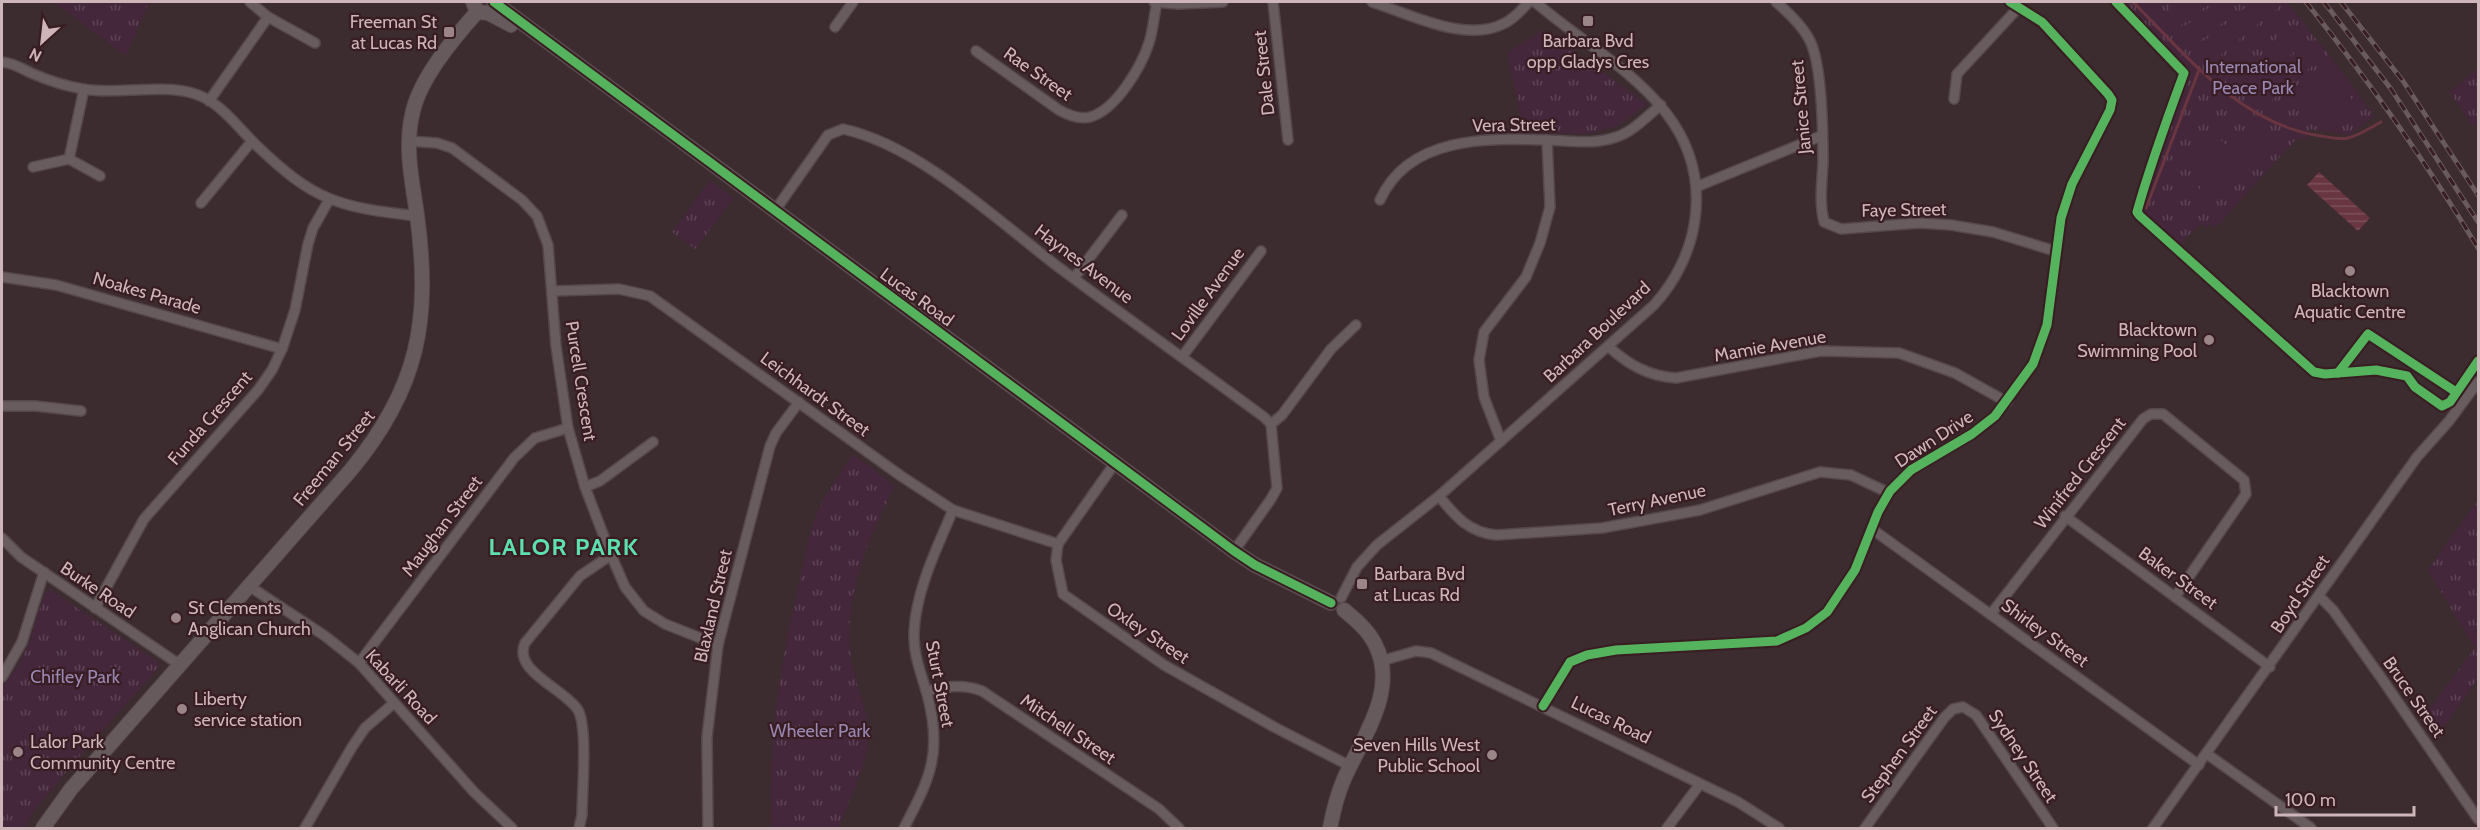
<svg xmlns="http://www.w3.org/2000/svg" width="2480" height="830" font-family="Cabin,sans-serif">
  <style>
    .park { fill: url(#park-tufts) }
    .garden { fill: #44273b }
    .water { fill: url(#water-rules) }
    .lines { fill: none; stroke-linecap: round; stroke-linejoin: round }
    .stream { stroke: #683540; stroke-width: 3 }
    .street-casing { stroke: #55474b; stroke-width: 12 }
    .secondary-casing { stroke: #55474b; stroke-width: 16 }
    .street { stroke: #695c5e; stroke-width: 9 }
    .secondary { stroke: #675a5c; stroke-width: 14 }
    .rail-casing { stroke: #685a5d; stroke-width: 5 }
    .rail { stroke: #381d23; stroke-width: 3; stroke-dasharray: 9; stroke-linecap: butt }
    .cycleway-casing { stroke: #381d23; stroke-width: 13 }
    .cycleway { stroke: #56b35d; stroke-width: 9 }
    .poi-dot { fill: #9a8589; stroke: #381d23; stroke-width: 2 }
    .labels { text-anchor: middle; stroke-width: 4.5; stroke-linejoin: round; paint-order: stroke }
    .poi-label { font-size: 18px; fill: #cdb5b9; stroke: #381d23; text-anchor: start }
    .park-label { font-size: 18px; fill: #9a88b3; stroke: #381d23 }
    .street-label { font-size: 18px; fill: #cdb5b9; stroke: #381d23 }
    .district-label { font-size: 24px; font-weight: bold; letter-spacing: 1.5px; fill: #5de0b0; stroke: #381d23 }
  </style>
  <defs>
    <pattern id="park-tufts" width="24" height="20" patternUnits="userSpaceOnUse" patternTransform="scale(1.5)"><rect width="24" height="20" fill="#44273b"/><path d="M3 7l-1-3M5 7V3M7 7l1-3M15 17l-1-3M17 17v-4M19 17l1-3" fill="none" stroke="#5e4455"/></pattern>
    <pattern id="water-rules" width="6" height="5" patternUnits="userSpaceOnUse" patternTransform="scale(1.5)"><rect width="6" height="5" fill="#683540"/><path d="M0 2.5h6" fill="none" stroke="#7c505a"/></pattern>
  </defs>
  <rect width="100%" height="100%" fill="#3c2b2f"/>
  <g class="park">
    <path d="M54 2H149L126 56Z"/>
    <path d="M2113 2H2287L2343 73 2374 116 2349 135 2309 129 2306 141 2297 138 2215 228 2210 224 2206 228 2200 224 2179 245 2136 205 2180 75Z"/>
    <path d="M1543 30 1647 104 1617 126 1589 134 1524 132 1507 53Z"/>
    <path d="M2478 68V122L2473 126 2450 92Z"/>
    <path d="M710 180 734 198 695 249 672 232Z"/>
    <path d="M852 454 895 486C866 542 841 601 852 665 856 688 868 709 868 732 868 765 849 798 839 828H772C767 747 780 667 798 588 804 563 808 533 819 509 828 490 842 472 852 454Z"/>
    <path d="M2478 500V678L2438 735 2425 715 2475 648 2428 570Z"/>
    <path d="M50 590 158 662V668L77 759 36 808 24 828H2V688L18 666 29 644 45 592Z"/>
  </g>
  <g class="garden">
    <path d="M2178 2H2211L2182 25 2169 8Z"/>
    <path d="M2216 2H2220L2231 16 2197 43 2184 27Z"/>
    <path d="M2253 2H2276L2280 6 2247 33 2234 16Z"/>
    <path d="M2233 18 2246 34 2212 62 2199 45Z"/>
    <path d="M2294 24 2308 40 2276 67 2262 51Z"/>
    <path d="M2309 41 2322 58 2290 84 2277 69Z"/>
    <path d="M2258 56 2286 87 2271 101 2242 71Z"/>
    <path d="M2326 66 2339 83 2305 108 2292 91Z"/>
    <path d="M2340 84 2353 101 2319 126 2306 110Z"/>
    <path d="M2253 130 2269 145 2241 175 2225 161Z"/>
    <path d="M2215 135 2230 149 2201 180 2186 165Z"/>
    <path d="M2220 166 2236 180 2207 211 2192 197Z"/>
    <path d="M12 712 26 721 2 751V713Z"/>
    <rect x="811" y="730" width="19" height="20"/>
  </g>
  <path class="water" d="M2319 172 2370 218 2358 231 2307 185Z"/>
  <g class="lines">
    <g class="stream">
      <path d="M2133 2C2186 55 2241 125 2321 136 2329 137 2340 140 2348 138 2360 135 2370 128 2381 122"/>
      <path d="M2146 208 2199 70"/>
    </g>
    <defs>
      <g id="street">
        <path d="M250 2 268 17 315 43"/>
        <path d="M1154 2 1178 4 1223 2"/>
        <path d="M1273 2 1288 140"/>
        <path d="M1372 2C1410 14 1466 44 1505 23 1515 18 1522 9 1529 2"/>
        <path d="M1776 2C1789 13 1804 27 1811 43 1822 69 1823 133 1823 163 1822 183 1819 202 1824 222L1841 229 1919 223 1951 225 1993 232 2055 251"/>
        <path d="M835 27 853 2"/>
        <path d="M976 51 1059 110C1068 115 1079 120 1090 117 1116 110 1141 67 1149 43 1153 30 1154 16 1157 2"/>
        <path d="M2 62C13 63 21 68 31 73 47 80 65 86 83 89 121 96 171 80 205 98 224 108 240 129 255 144 314 201 337 207 417 216"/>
        <path d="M1954 99 1957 74 2019 7"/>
        <path d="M209 101 268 17"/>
        <path d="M408 141 437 143 452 148 522 200 537 216 548 245 556 346 568 428 585 487 611 555 625 587 644 611 665 624 718 645"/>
        <path d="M69 159 84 89"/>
        <path d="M33 167 69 159 100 176"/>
        <path d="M1696 187 1821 136"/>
        <path d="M1380 200C1409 136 1487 138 1547 140 1570 141 1594 145 1616 137 1633 132 1647 116 1661 105"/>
        <path d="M201 203 252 141"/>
        <path d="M774 212 828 135 843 129C918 145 997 220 1057 266 1125 317 1195 366 1264 417L1271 424 1277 488 1271 499 1234 551"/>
        <path d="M2 277 56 285 282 349"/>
        <path d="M1074 278 1122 215"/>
        <path d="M552 291 619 289 650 296 901 476 953 510 1058 544"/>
        <path d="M1609 347C1629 365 1648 376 1676 378L1821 351 1899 353 1955 373 2007 402"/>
        <path d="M1182 357 1261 251"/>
        <path d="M2 406H35L81 411"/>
        <path d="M1271 424 1282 415 1331 349 1356 325"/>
        <path d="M1501 441 1484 397 1479 360 1484 332 1526 277 1540 243 1550 207 1547 140"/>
        <path d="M1115 463 1058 544 1056 560 1063 594 1164 665 1276 728 1350 766"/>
        <path d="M585 487 600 481 653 442"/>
        <path d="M1439 496C1455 516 1469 533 1497 535L1602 528 1700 510 1820 472 1851 475 1889 493"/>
        <path d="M2065 516 2270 667"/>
        <path d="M1872 529 2199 765"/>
        <path d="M2 538 21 557 180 665"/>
        <path d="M249 586 325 636 359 663 474 792 512 828"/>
        <path d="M2319 596 2333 610 2382 679 2478 819"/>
        <path d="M1341 598 1357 567 1377 545 1439 496 1654 305C1676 281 1691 250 1695 219 1710 108 1605 62 1535 2"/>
        <path d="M95 608 144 519 258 390 272 370 282 349 295 310 308 244 313 228 329 200"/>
        <path d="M1991 614 2143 419 2151 414H2163L2244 480 2246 494 2175 597"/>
        <path d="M1381 661 1416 651 1431 653 1738 802 1779 828"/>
        <path d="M359 663 514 458 535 438 568 428"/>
        <path d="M2 677 22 642 44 572"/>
        <path d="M926 691C946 687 962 683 982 691L1159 809 1179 828"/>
        <path d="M1543 706 1570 662 1587 655 1616 650 1777 641 1806 628 1827 612 1855 570 1878 512 1890 491 1911 470 1972 434 1995 416 2033 364 2047 325 2061 218 2072 184 2110 110 2112 100 2108 94 2042 22 2010 2"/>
        <path d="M2207 754 2311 828"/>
        <path d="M305 828 352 747 365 728 394 703"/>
        <path d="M579 828 582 815C582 792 588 728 578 710 565 689 512 671 525 643L580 576 611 555"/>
        <path d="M708 828 707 737 718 645 770 446 776 433 799 402"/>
        <path d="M904 828C930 778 943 753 927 694 921 673 913 654 914 632 916 590 937 548 953 510"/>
        <path d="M1667 828 1700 784"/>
        <path d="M1865 828 1944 718 1953 709 1963 707 1976 715 2053 828"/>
        <path d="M2153 828 2417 457 2449 421 2478 382"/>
      </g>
      <g id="secondary">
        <path d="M473 2 477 12 488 13 511 25"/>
        <path d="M494 2 1234 551 1255 565 1331 603"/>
        <path d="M43 828 71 789 350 471C419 388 431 320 417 215 412 180 404 146 413 111 421 77 454 38 477 12"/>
        <path d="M1330 828C1333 812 1337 795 1344 779 1362 738 1399 690 1375 644 1368 630 1356 620 1344 610"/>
      </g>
    </defs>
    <use href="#street" class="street-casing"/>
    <use href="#secondary" class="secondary-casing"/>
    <use href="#street" class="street"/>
    <use href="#secondary" class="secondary"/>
    <defs>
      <g id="rail">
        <path d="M2306 2C2369 81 2426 162 2478 248"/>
        <path d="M2324 2 2391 89 2478 222"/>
        <path d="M2341 2 2403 81 2478 195"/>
      </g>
    </defs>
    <use href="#rail" class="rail-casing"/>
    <use href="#rail" class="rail"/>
    <defs>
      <g id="cycleway">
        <path d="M494 2 1234 551 1255 565 1331 603"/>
        <path d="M2116 2 2184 73C2167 119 2150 165 2137 212L2140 216 2314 372 2325 374 2376 370 2407 376 2415 387 2442 406 2450 402 2478 361"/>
        <path d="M2338 373 2368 334 2456 392"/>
        <path d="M1543 706 1570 662 1587 655 1616 650 1777 641 1806 628 1827 612 1855 570 1878 512 1890 491 1911 470 1972 434 1995 416 2033 364 2047 325 2061 218 2072 184 2110 110 2112 100 2108 94 2042 22 2010 2"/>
      </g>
    </defs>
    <use href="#cycleway" class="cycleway-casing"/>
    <use href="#cycleway" class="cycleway"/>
  </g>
  <g class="poi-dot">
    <rect x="1582" y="15" width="12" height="12" rx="3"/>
    <rect x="443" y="26" width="12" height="12" rx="3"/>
    <circle cx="2350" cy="271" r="6"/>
    <circle cx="2209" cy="340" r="6"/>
    <rect x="1356" y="578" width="12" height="12" rx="3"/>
    <circle cx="176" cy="618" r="6"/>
    <circle cx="182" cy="709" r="6"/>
    <circle cx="18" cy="752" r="6"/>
    <circle cx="1492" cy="755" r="6"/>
  </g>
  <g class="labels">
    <g class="poi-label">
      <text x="437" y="28" text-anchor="end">Freeman St<tspan x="437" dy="21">at Lucas Rd</tspan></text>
      <text x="1588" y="47" text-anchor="middle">Barbara Bvd<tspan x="1588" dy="21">opp Gladys Cres</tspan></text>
      <text x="2350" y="297" text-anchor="middle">Blacktown<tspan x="2350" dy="21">Aquatic Centre</tspan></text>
      <text x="2197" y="336" text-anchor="end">Blacktown<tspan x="2197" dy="21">Swimming Pool</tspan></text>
      <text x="1374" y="580">Barbara Bvd<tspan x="1374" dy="21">at Lucas Rd</tspan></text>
      <text x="188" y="614">St Clements<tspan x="188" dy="21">Anglican Church</tspan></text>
      <text x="194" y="705">Liberty<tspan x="194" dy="21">service station</tspan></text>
      <text x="30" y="748">Lalor Park<tspan x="30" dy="21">Community Centre</tspan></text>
      <text x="1480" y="751" text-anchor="end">Seven Hills West<tspan x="1480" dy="21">Public School</tspan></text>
    </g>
    <g class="park-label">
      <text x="2253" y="73">International<tspan x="2253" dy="21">Peace Park</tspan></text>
      <text x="75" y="683">Chifley Park</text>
      <text x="820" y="737">Wheeler Park</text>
    </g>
    <g class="street-label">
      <text transform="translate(1264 73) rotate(-96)" y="6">Dale Street</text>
      <text transform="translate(1038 74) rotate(35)" y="6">Rae Street</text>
      <text transform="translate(1801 107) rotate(-95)" y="6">Janice Street</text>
      <text transform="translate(1514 125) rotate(-1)" y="6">Vera Street</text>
      <text transform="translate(1904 210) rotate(-1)" y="6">Faye Street</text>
      <text transform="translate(1084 264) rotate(37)" y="6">Haynes Avenue</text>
      <text transform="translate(147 293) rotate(16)" y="6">Noakes Parade</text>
      <text transform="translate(1208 294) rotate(-54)" y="6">Loville Avenue</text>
      <text transform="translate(917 297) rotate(36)" y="6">Lucas Road</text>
      <text transform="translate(1597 332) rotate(-43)" y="6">Barbara Boulevard</text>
      <text transform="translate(1770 346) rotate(-10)" y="6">Mamie Avenue</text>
      <text transform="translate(581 381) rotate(81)" y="6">Purcell Crescent</text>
      <text transform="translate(815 394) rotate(36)" y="6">Leichhardt Street</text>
      <text transform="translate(210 418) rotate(-49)" y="6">Funda Crescent</text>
      <text transform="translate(1934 439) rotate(-33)" y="6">Dawn Drive</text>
      <text transform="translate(334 458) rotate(-51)" y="6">Freeman Street</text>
      <text transform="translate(2080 473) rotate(-52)" y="6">Winifred Crescent</text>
      <text transform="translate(1657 500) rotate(-12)" y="6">Terry Avenue</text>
      <text transform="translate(442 526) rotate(-53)" y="6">Maughan Street</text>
      <text transform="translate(2178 578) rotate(36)" y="6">Baker Street</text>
      <text transform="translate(98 590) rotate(34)" y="6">Burke Road</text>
      <text transform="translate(2300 594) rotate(-56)" y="6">Boyd Street</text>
      <text transform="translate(713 606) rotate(-77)" y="6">Blaxland Street</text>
      <text transform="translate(1148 633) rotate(34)" y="6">Oxley Street</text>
      <text transform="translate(2045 633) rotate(36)" y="6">Shirley Street</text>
      <text transform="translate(940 684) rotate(79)" y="6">Sturt Street</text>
      <text transform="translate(401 687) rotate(47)" y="6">Kabarli Road</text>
      <text transform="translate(2414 697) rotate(55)" y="6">Bruce Street</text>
      <text transform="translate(1611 720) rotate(26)" y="6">Lucas Road</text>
      <text transform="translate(1068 729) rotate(34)" y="6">Mitchell Street</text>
      <text transform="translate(1899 754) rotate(-54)" y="6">Stephen Street</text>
      <text transform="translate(2023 756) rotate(56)" y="6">Sydney Street</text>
    </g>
    <g class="district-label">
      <text x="564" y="555">LALOR PARK</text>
    </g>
  </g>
  <rect width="2480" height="830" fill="none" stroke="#cdb5b9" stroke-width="6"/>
  <g transform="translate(42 42) rotate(207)" stroke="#381d23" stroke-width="4.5" paint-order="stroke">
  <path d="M0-4.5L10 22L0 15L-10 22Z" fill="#cdb5b9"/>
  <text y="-9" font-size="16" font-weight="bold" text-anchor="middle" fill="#cdb5b9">N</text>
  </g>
  <path d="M2276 806v9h138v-9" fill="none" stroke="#cdb5b9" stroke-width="3"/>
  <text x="2285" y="806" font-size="18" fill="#cdb5b9" stroke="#381d23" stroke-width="4.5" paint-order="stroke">100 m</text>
</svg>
